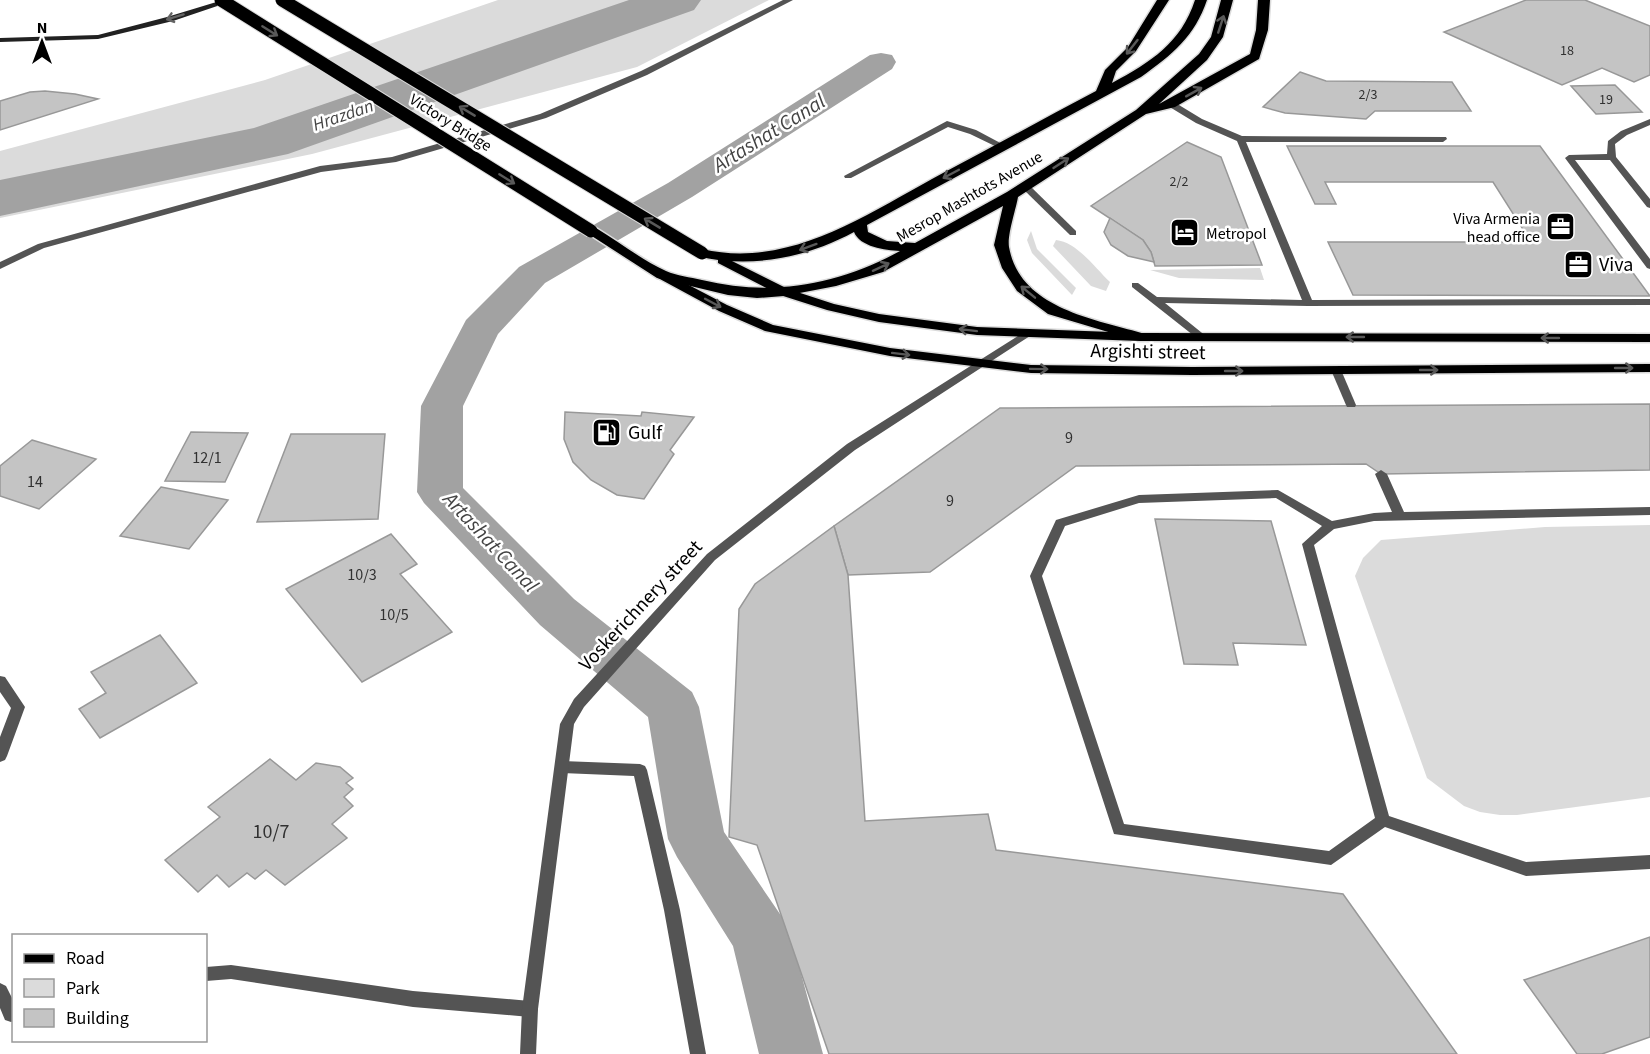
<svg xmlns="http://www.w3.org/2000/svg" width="1650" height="1054" font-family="'Source Sans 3',sans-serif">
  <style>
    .green { fill: #dbdbdb }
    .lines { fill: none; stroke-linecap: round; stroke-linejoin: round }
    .canal { fill: #a2a2a2; fill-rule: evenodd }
    .river { fill: #a2a2a2; fill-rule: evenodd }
    .building { fill: #c4c4c4; stroke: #989898; stroke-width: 1.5 }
    .primary-casing { stroke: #dbdbdb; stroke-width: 3 }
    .highway-casing { stroke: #dbdbdb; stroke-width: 3 }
    .lane { fill: #545454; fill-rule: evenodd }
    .street { fill: #545454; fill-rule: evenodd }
    .secondary { fill: #212121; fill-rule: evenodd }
    .primary { fill: #000; fill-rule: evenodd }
    .highway { fill: #000; fill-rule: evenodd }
    .highway-bridge-casing { stroke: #dbdbdb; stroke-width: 15; stroke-linecap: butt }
    .highway-bridge { stroke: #000; stroke-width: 13 }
    .oneway { stroke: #646464 }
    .oneway2 { stroke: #595959 }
    .labels { text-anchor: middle; stroke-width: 5; stroke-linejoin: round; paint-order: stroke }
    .far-number-label { font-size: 14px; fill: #313131 }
    .far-street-label { font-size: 16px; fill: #000; stroke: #fff }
    .far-poi-label { font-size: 16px; fill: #000; stroke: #fff; text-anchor: end }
    .number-label { font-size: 16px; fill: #313131 }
    .far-water-label { font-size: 18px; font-style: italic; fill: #434343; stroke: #fff }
    .poi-label { font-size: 20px; fill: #000; stroke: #fff; text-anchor: start }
    .street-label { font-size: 20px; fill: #000; stroke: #fff }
    .near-number-label { font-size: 20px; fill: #313131 }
    .water-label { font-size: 21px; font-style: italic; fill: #434343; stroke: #fff }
  </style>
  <rect width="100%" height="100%" fill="#fff"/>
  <g class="green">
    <path d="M498 0H769L637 67 312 154 0 218V151L265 80Z"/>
    <path d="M1031 231 1037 249 1076 288 1072 295 1032 253 1027 240Z"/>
    <path d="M1056 240C1077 242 1095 268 1110 282L1106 291 1091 286 1053 246Z"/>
    <path d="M1260 268 1264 280 1179 278 1150 270Z"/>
    <path d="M1650 525V797L1517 815H1500L1480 812 1464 806 1427 778 1355 576 1363 558 1381 540 1545 527Z"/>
  </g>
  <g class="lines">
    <path class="canal" d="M881 53 892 55 896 62 892 69 692 197 545 283 498 334 463 406V488L574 599 692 692 699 707 724 832 782 917 791 937 823 1054H759L733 946 677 857 668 839 648 717 540 625 424 503 417 492 421 406 466 320 519 267 668 183 870 55Z"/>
    <path class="river" d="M629 0H701L694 10 288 154 0 216V180L254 128Z"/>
  </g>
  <g class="building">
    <path d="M1526 0H1585L1650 26V75L1634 82 1602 68 1562 85 1444 32Z"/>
    <path d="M1300 72 1326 81 1452 82 1471 111H1375L1366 119 1285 113 1263 107Z"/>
    <path d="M1615 85 1642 112 1596 114 1571 86Z"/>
    <path d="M45 91 75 94 98 99 0 130V101L30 92Z"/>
    <path d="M1187 142 1221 157 1262 265 1155 266 1151 252 1143 240 1091 206Z"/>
    <path d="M1287 146H1540L1650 296 1353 295 1328 242H1531L1493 182H1325L1336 204H1315Z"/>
    <path d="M1110 218 1143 240 1151 252 1154 262 1128 256 1111 245 1104 232Z"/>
    <path d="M1650 404V470L1381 474 1366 464 1076 466 930 572 848 575 834 526 1000 408Z"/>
    <path d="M565 412 641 416 642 412 694 417 670 450 674 454 644 499 617 495 591 480 573 462 564 439Z"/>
    <path d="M191 432 248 433 225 482 165 481Z"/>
    <path d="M291 434H385L378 519 257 522Z"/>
    <path d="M32 440 96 459 39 509 0 496V466Z"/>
    <path d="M161 487 228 500 189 549 120 536Z"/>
    <path d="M1155 519 1271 521 1306 645 1233 643 1238 665 1184 664Z"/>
    <path d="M834 526 848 575 865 821 988 814 996 850 1343 894 1457 1054H829L757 845 729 837 739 609 755 584Z"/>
    <path d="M391 534 417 564 400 574 452 632 362 682 286 589Z"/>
    <path d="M160 635 197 683 100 738 79 709 106 693 91 672Z"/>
    <path d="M270 759 296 780 316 763 340 767 353 778 346 783 353 789 344 797 353 806 332 824 347 838 285 885 266 870 255 879 247 873 229 887 217 875 198 892 165 860 220 817 208 807Z"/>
    <path d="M1650 937V1037L1602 1054H1577L1524 980Z"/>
  </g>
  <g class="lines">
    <defs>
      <g id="primary">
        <path d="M722 256 788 289 834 304 879 314 977 327 1140 333 1650 334V342L1140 341 977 335 879 322 827 310 780 295 718 263V257Z"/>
        <path d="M662 271 727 305 773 325 890 348 1031 365 1192 367 1650 364V372L1192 375 1031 373 890 356 765 331 719 311 658 278V272Z"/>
      </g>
      <path id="highway" d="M1157 0H1169L1136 51 1116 71 1112 83C1151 62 1181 43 1195 0H1207C1195 36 1172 55 1141 77L867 225 868 232 887 241 915 243 1007 192 1136 110 1199 54 1211 37 1221 0H1233L1223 37 1207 60 1159 104 1250 54 1256 30 1258 0H1270L1268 30 1259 59 1175 107 1146 114 1018 197C1016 209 1007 235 1009 247 1020 309 1095 319 1145 334L1148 337 1145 340H1135L1048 314 1017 291 1002 268 994 245 1003 206 883 272 836 286 784 296 757 298 728 295 657 278 584 231 586 228H596C619 242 642 260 666 271 677 276 690 277 702 280 771 297 838 285 900 251 885 250 860 247 854 232 806 258 750 269 697 256L695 253 702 249C790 270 870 212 943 173 994 146 1045 118 1096 91L1105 70 1128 47Z"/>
    </defs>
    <use href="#primary" class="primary-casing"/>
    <use href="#highway" class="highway-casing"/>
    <g class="lane">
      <path d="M783 0H793L647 75 546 118 396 162 321 172 44 248 0 269V262L38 244 320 166 392 157 540 114 641 71Z"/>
      <path d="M1168 102H1174L1202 119 1242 136 1446 137 1447 139 1443 142H1246L1312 300 1650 299V305L1308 306 1165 303 1207 337 1202 340 1198 339 1132 287V283H1138L1157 297 1302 300 1237 141 1196 123 1168 106Z"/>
      <path d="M1650 119V125L1627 135 1615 144 1616 157 1650 199V208L1647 207 1610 160H1575L1650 259V269L1647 268 1565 158 1569 155 1607 154 1608 141 1621 131Z"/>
      <path d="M947 121 976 130 1006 146 999 148 970 134 948 127 851 178H845L844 176Z"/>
      <path d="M1025 183 1028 184 1076 231V235H1070L1022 188V184Z"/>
      <path d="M1336 367 1341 370 1356 405 1355 407H1347L1346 405 1331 370Z"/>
      <path d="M1381 470 1387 474 1404 512 1650 507V515L1374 521 1334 529 1314 545 1389 816 1526 862 1650 855V869L1526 876 1385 827 1331 865 1114 834 1030 576 1056 520 1139 495 1278 490 1332 521 1374 513 1392 512 1375 474ZM1276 498 1322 526 1302 544 1375 818 1329 851 1124 824 1042 576 1065 526 1139 503Z"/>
      <path d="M0 676 5 677 25 707 7 756 5 760 0 762V737L11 708 0 692Z"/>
      <path d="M562 761 640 764 645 766 647 770 680 910 706 1054H690L664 910 634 776 562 773 557 771 555 767 557 763Z"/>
      <path d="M231 965 413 991 530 1001 536 1004 538 1009 536 1014 530 1017 413 1007 231 979 206 981V967Z"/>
      <path d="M0 983 6 986 14 1002V1021L11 1022 5 1020 0 1008Z"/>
    </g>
    <path class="street" d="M1026 331 1031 334 1030 336 855 450 715 560 584 707 574 724 538 1009 536 1054H520L522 1009 560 724 574 699 707 554 847 444Z"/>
    <path class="secondary" d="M223 0H235L173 21 98 39 0 42V38L98 35 167 17Z"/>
    <use href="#primary" class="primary"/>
    <use href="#highway" class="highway"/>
    <defs>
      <g id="highway-bridge">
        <path d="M221 0 591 231"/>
        <path d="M282 0 702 253"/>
      </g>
    </defs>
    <use href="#highway-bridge" class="highway-bridge-casing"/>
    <use href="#highway-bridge" class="highway-bridge"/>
  </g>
  <defs><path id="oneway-shaft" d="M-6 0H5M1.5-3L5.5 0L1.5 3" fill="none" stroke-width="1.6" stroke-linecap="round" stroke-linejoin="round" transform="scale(1.5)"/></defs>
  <use class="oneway" href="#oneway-shaft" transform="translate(175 17) rotate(163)"/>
  <g class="oneway2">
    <use href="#oneway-shaft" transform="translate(1221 24) rotate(-72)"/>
    <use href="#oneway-shaft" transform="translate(270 31) rotate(32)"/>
    <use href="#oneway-shaft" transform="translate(1132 47) rotate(128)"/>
    <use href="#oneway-shaft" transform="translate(1194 92) rotate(-29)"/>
    <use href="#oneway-shaft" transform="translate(467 111) rotate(-149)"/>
    <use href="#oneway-shaft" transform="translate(1061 163) rotate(-33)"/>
    <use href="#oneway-shaft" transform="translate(951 174) rotate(152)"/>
    <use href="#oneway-shaft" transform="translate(507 179) rotate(32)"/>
    <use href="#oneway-shaft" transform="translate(652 223) rotate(-149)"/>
    <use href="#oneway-shaft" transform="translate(808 247) rotate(160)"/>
    <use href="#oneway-shaft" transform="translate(881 267) rotate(-25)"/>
    <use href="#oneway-shaft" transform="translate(1028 292) rotate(-141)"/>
    <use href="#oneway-shaft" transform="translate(713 303) rotate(28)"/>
    <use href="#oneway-shaft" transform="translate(968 330) rotate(-173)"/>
    <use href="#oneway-shaft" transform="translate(1355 337) rotate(-180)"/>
    <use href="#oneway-shaft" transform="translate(1550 338) rotate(-180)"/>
    <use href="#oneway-shaft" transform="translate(901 354) rotate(7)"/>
    <use href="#oneway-shaft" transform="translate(1624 368)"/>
    <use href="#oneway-shaft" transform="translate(1039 369) rotate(1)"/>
    <use href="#oneway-shaft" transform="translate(1429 370)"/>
    <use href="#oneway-shaft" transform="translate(1234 371)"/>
  </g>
  <defs>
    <symbol id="office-square" viewBox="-11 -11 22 22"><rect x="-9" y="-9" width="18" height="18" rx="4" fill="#000" stroke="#fff"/><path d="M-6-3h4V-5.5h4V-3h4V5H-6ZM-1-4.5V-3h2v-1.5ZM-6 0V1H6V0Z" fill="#fff"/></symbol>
    <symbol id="hotel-square" viewBox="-11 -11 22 22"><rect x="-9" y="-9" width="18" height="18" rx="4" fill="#000" stroke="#fff"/><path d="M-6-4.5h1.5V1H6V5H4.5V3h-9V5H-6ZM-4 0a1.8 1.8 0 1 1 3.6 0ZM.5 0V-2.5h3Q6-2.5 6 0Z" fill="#fff"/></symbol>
    <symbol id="fuel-square" viewBox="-11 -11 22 22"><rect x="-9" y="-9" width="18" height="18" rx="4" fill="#000" stroke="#fff"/><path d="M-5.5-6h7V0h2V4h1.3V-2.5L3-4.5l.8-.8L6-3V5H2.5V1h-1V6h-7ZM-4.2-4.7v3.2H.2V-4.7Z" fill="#fff"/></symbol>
  </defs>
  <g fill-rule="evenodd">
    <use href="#office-square" x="1544" y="210" width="33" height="33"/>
    <use href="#hotel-square" x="1168" y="216" width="33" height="33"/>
    <use href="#office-square" x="1562" y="248" width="33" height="33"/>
    <use href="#fuel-square" x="590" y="416" width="33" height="33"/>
  </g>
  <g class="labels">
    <g class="far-number-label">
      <text x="1567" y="55">18</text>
      <text x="1368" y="99">2/3</text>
      <text x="1606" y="104">19</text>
      <text x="1179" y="186">2/2</text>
    </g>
    <g class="far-street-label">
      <text transform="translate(451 122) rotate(32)" y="6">Victory Bridge</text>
      <text transform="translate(969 196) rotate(-30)" y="6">Mesrop Mashtots Avenue</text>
    </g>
    <g class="far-poi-label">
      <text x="1540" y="224">Viva Armenia<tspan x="1540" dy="18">head office</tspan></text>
      <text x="1206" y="239" text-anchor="start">Metropol</text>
    </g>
    <g class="number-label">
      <text x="1069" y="443">9</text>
      <text x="207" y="463">12/1</text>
      <text x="35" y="487">14</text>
      <text x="950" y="506">9</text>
      <text x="362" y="580">10/3</text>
      <text x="394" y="620">10/5</text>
    </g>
    <g class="far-water-label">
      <text transform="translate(343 115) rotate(-19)" y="6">Hrazdan</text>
    </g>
    <g class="poi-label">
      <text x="1599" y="271">Viva</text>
      <text x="628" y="439">Gulf</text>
    </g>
    <g class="street-label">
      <text transform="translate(1148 351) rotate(1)" y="7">Argishti street</text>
      <text transform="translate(640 605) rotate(-47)" y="7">Voskerichnery street</text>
    </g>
    <g class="near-number-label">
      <text x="271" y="838">10/7</text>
    </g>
    <g class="water-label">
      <text transform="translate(769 133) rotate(-32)" y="7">Artashat Canal</text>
      <text transform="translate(491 542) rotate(47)" y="7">Artashat Canal</text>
    </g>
  </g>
  <rect x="12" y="934" width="195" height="108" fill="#ffffff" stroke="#999999" stroke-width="1.5"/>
  <rect x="24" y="954" width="30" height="9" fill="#000000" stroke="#999999" stroke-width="1.5"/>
  <text x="66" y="964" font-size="18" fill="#000000">Road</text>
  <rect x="24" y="979" width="30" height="18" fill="#dbdbdb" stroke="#999999" stroke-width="1.5"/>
  <text x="66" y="994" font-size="18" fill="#000000">Park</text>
  <rect x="24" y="1009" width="30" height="18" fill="#c4c4c4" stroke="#999999" stroke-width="1.5"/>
  <text x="66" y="1024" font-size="18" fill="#000000">Building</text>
  <g transform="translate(42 42)" stroke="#ffffff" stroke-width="4.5" paint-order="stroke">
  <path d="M0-4.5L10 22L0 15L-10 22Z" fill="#000000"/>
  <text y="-9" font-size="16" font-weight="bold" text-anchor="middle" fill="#000000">N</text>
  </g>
</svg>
